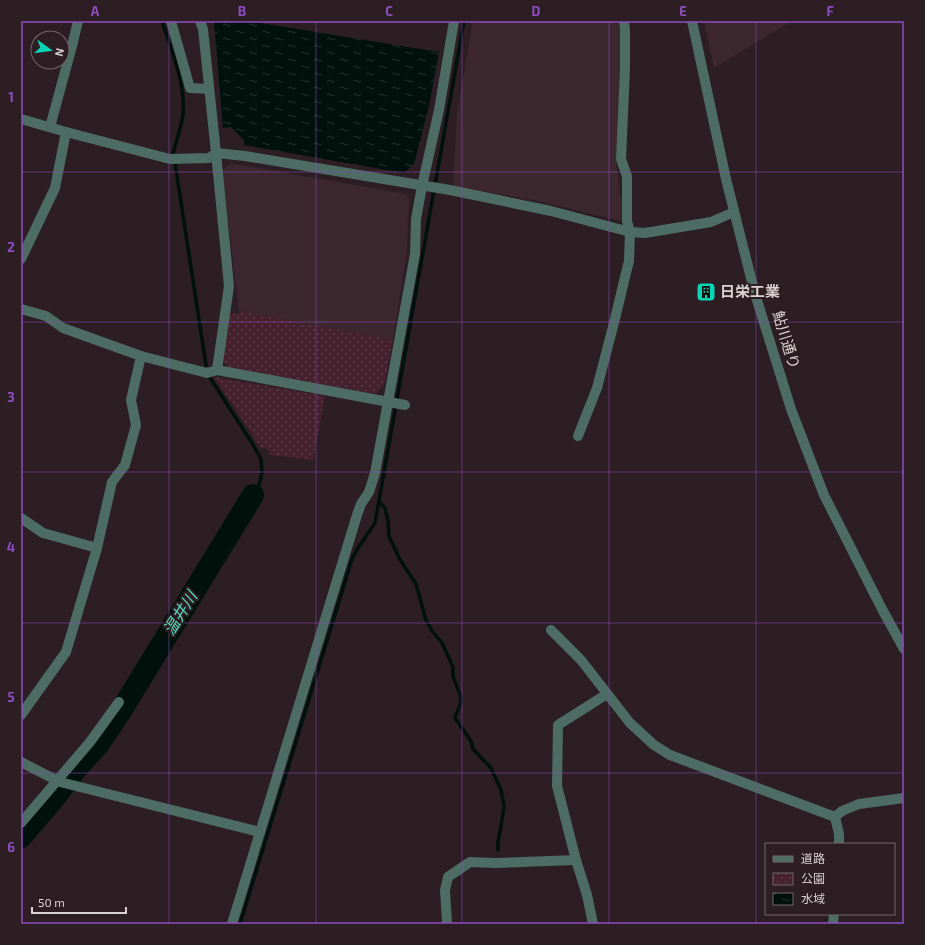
<svg xmlns="http://www.w3.org/2000/svg" width="925" height="945" font-family="'Exo 2','Noto Sans JP',sans-serif">
  <style>
    .built { fill: #3b272d }
    .park { fill: url(#park-dots) }
    .water { fill: url(#water-ripples) }
    .lines { fill: none; stroke-linecap: round; stroke-linejoin: round }
    .stream { stroke: #00110c; stroke-width: 3.5 }
    .river { stroke: #00110c; stroke-width: 22 }
    .minor { stroke: #4c6c64; stroke-width: 10 }
    .grid { fill: none; stroke: #8e4dc3; stroke-width: 1; stroke-opacity: 0.55 }
    .labels { text-anchor: middle; stroke-width: 4; stroke-linejoin: round; paint-order: stroke }
    .poi-label { font-size: 15px; font-weight: bold; fill: #dbd1d3; stroke: #2c1e22; text-anchor: start }
    .street-label { font-size: 15px; fill: #dbd1d3; stroke: #2c1e22 }
    .water-label { font-size: 16px; font-style: italic; fill: #5bd9bf; stroke: #2c1e22 }
    .neatline { fill: none; stroke: #8e4dc3; stroke-width: 1.5 }
    .grid-label { font-size: 13px; text-anchor: middle; font-weight: bold; fill: #8e4dc3 }
  </style>
  <defs>
    <pattern id="park-dots" width="8" height="8" patternUnits="userSpaceOnUse"><rect width="8" height="8" fill="#44212c"/><path d="M2 2h.1M6 6h.1" fill="none" stroke="#5e404a" stroke-width="1.8" stroke-linecap="round"/></pattern>
    <pattern id="water-ripples" width="26" height="14" patternUnits="userSpaceOnUse"><rect width="26" height="14" fill="#00110c"/><path d="M2 4q2-2 4 0t4 0M15 11q2-2 4 0t4 0" fill="none" stroke="#25332e"/></pattern>
  </defs>
  <rect width="100%" height="100%" fill="#2c1e22"/>
  <g class="built">
    <path d="M473 21H619L620 32 622 68 616 160 623 215 620 221 538 201 453 186 457 112Z"/>
    <path d="M704 21H792L714 68Z"/>
    <path d="M230 163 406 194 410 200 408 217 407 252 393 340 239 311 222 171Z"/>
  </g>
  <g class="park">
    <path d="M239 311 393 340 384 386 376 394 229 368 222 359 230 313 239 314Z"/>
    <path d="M214 377 325 396 313 460 271 455 266 448H261Z"/>
  </g>
  <path class="water" d="M216 21H248L439 52 429 106 414 164 404 173 244 145V140L231 127 223 128 214 22Z"/>
  <g class="lines">
    <g class="stream">
      <path d="M162 21C171 49 186 84 183 115 181 127 176 142 173 154"/>
      <path d="M175 163 206 365"/>
      <path d="M209 376 252 443 261 459 262 472 259 486 253 495"/>
      <path d="M379 502 385 508 388 521 389 536 399 558 416 584 426 620 432 631 442 643 453 667V676L461 698V702L455 718 471 741 473 749 491 768 501 790 504 806 502 820 498 842V850"/>
      <path d="M240 924 352 559 358 548 375 523 464 21"/>
    </g>
    <path class="river" d="M21 837 56 796 76 769 99 744 119 714 253 495"/>
    <g class="minor">
      <path d="M171 21 190 88 209 89"/>
      <path d="M200 21 203 29 216 153 229 286 217 370"/>
      <path d="M692 21 726 179 755 294 791 409 824 495 882 609 904 649"/>
      <path d="M21 119 66 132 170 159 209 158 216 153 245 156 450 190 551 211 630 232 645 233 711 222 734 212"/>
      <path d="M50 127 72 46 78 21"/>
      <path d="M21 259 55 188 66 132"/>
      <path d="M21 309 46 316 63 328 141 356 207 373 217 370 405 405"/>
      <path d="M578 436 597 388 615 319 625 277 629 261 630 232 627 221V176L621 159 625 69V30L624 21"/>
      <path d="M21 518 43 533 97 548"/>
      <path d="M551 630 581 660 630 723 654 745 670 755 835 817 839 834V844"/>
      <path d="M21 715 66 652 97 548 112 482 125 465 136 425 131 400 141 356"/>
      <path d="M21 762 56 780 64 783 260 832"/>
      <path d="M835 817 842 811 859 804 904 798"/>
      <path d="M21 823 90 742 119 702"/>
      <path d="M232 924 357 515 361 504 369 492 375 473 415 254 416 219 422 186 439 110 454 21"/>
      <path d="M446 924 447 923 445 890 448 877 470 862 496 863 576 860"/>
      <path d="M593 924 587 895 576 860 557 786 558 725 607 694"/>
      <path d="M833 924 834 914"/>
    </g>
  </g>
  <path class="grid" d="M169 21V924M316 21V924M462 21V924M609 21V924M756 21V924M21 172H904M21 322H904M21 472H904M21 623H904M21 773H904"/>
  <defs>
    <symbol id="building-square" viewBox="-11 -11 22 22"><rect x="-9" y="-9" width="18" height="18" rx="4" fill="#08d5b5" stroke="#2c1e22"/><path d="M-4-6H4V6H1V3H-1V6H-4ZM-2.5-4.3h1.7v1.8h-1.7ZM.8-4.3h1.7v1.8H.8ZM-2.5-1h1.7V.8h-1.7ZM.8-1h1.7V.8H.8Z" fill="#111"/></symbol>
  </defs>
  <g fill-rule="evenodd">
    <use href="#building-square" x="695" y="281" width="22" height="22"/>
  </g>
  <g class="labels">
    <g class="poi-label">
      <text x="720" y="297">日栄工業</text>
    </g>
    <g class="street-label">
      <text transform="translate(786 340) rotate(73)" y="5">鮎川通り</text>
    </g>
    <g class="water-label">
      <text transform="translate(180 613) rotate(-58)" y="6">温井川</text>
    </g>
  </g>
  <rect width="925" height="945" fill="none" stroke="#2c1e22" stroke-width="44"/>
  <rect x="765" y="843" width="130" height="72" fill="#2c1e22" stroke="#726669"/>
  <rect x="773" y="856" width="20" height="6" fill="#4c6c64" stroke="#726669"/>
  <text x="801" y="863" font-size="12" fill="#dbd1d3">道路</text>
  <rect x="773" y="873" width="20" height="12" fill="url(#park-dots)" stroke="#726669"/>
  <text x="801" y="883" font-size="12" fill="#dbd1d3">公園</text>
  <rect x="773" y="893" width="20" height="12" fill="url(#water-ripples)" stroke="#726669"/>
  <text x="801" y="903" font-size="12" fill="#dbd1d3">水域</text>
  <g transform="translate(50 50) rotate(104)"><circle r="19" fill="#2c1e22" stroke="#726669"/>
  <path d="M0-3L7 15L0 10L-7 15Z" fill="#08d5b5"/>
  <text y="-6" font-size="11" font-weight="bold" text-anchor="middle" fill="#dbd1d3">N</text>
  </g>
  <path d="M32 907v6h94v-6" fill="none" stroke="#dbd1d3" stroke-width="2"/>
  <text x="38" y="907" font-size="12" fill="#dbd1d3" stroke="#2c1e22" stroke-width="3" paint-order="stroke">50 m</text>
  <rect x="22" y="22" width="881" height="901" class="neatline"/>
  <g class="grid-label">
    <text x="95" y="16">A</text>
    <text x="242" y="16">B</text>
    <text x="389" y="16">C</text>
    <text x="536" y="16">D</text>
    <text x="683" y="16">E</text>
    <text x="830" y="16">F</text>
    <text x="11" y="102">1</text>
    <text x="11" y="252">2</text>
    <text x="11" y="402">3</text>
    <text x="11" y="552">4</text>
    <text x="11" y="702">5</text>
    <text x="11" y="852">6</text>
  </g>
</svg>
